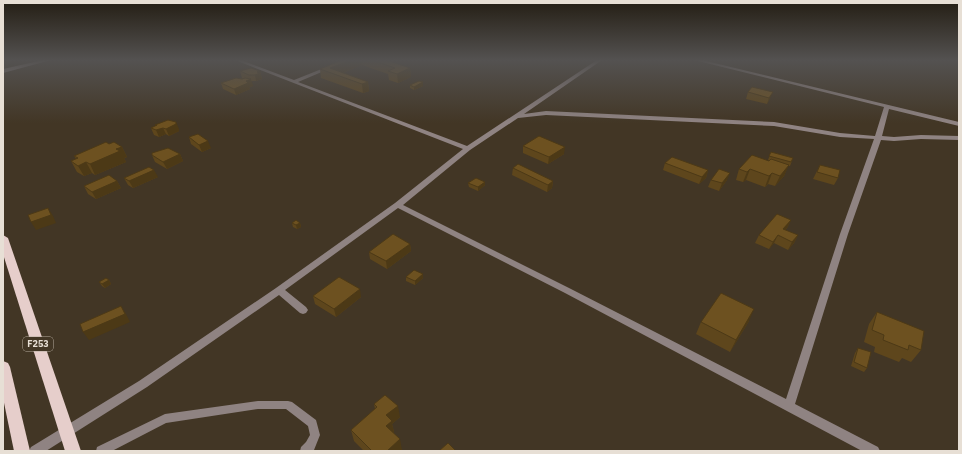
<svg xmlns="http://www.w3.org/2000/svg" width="962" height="454" font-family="'IBM Plex Sans',sans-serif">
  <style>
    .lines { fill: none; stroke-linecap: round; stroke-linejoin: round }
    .service { fill: #8f8382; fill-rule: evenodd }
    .minor { fill: #8f8382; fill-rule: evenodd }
    .primary { fill: #e6cecb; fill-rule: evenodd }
    .wall { fill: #5e461c }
    .shaded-wall { fill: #4c3916 }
    .building { fill: #6d5120; stroke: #4c3916 }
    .labels { text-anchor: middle; stroke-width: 3; stroke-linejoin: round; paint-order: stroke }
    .shield { fill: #423625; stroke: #b6aca0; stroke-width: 1 }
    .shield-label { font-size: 9px; font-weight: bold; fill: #e7dfd5 }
  </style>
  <rect width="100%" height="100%" fill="#423625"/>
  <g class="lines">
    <path class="service" d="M258 401H288L292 402 316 420 320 435 314 450 312 451H300L301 447 306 442 310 435 308 426 286 409H258L166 423 112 451H96L97 447 165 414Z"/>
    <g class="minor">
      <path d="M43 60H51L3 73V69Z"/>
      <path d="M235 60H241L294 80 344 60H350L298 82 467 146 597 60H602L524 114 546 111 774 122 840 133 875 136 884 107 694 60H702L959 122V126L889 109 882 136 894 137 921 135 959 136V140L921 139 894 141 881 140 848 234 795 404 878 447 880 451H862L565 293 398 208 285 290 306 307 308 310 306 313 303 314 300 313 279 295 147 387 46 451H29L31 447 139 381 276 288 395 203 463 149ZM546 115 774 126 840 137 874 139 840 234 786 399 571 289 403 205 470 150 518 118Z"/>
    </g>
    <g class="primary">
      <path d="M3 235 8 238 81 451H65L3 254Z"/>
      <path d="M3 361 8 363 10 367 30 451H14L3 398Z"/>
    </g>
  </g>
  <g class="wall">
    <path d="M342 60H386L410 68 411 77 398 83 389 80 388 74 362 65 343 73 368 82 369 91 363 93 321 78 320 69Z"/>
    <path d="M240 71H260L262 79 256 81H251L253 86 249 87 250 89 236 95 223 89 221 83 244 78H242Z"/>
    <path d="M410 85 423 86 414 90 410 88Z"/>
    <path d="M752 87 770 98 767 104 746 99 748 92Z"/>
    <path d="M155 125 179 129V131L169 136 166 134 159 137 154 135 151 128 156 126Z"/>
    <path d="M189 137 211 148 202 152 191 144Z"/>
    <path d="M523 146 564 154 548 164 523 153Z"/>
    <path d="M122 147 127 157 124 158 126 162 95 175 92 173 84 176 77 172 71 161 76 159 74 156Z"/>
    <path d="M771 152 793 158 790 166H788L784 176 775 186 768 184 765 187 746 180 743 182 736 180 739 169 769 161 770 160H768Z"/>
    <path d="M180 154 183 161 167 169 155 162 152 155Z"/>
    <path d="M665 163 708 170 706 178 699 184 663 170Z"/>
    <path d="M820 165 838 178 834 185 813 179Z"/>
    <path d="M513 168 553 181 552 188 547 192 512 175Z"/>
    <path d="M158 177 133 188 128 185 124 178Z"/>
    <path d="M711 180H727L719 191 708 187Z"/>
    <path d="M117 181 121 188 96 199 88 194 84 186Z"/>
    <path d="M468 183 485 185 478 191 469 187Z"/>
    <path d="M791 220 787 228 785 230 798 235 794 243 788 250 774 243 769 249 755 243 759 235Z"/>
    <path d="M292 223H300L301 227 297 229 293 227Z"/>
    <path d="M410 244 411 251 387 269 370 259 369 252Z"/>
    <path d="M406 277 423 278 415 285 406 281Z"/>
    <path d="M109 280 111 284 105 288 102 286 99 282Z"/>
    <path d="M313 296 361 297 336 317 315 304Z"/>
    <path d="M877 312 921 350 911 362 902 358 899 362 874 352 875 347 864 342 869 324Z"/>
    <path d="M749 321 730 352 696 334 701 322Z"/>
    <path d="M858 348 867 368 864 372 851 366 855 353Z"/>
    <path d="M374 404 400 417 392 424 394 432 393 433 402 450 401 451H364L354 441 351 430 375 409Z"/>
  </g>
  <g class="shaded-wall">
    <path d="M352 60H361L362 65 337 75 330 68Z"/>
    <path d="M410 68 411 77 398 83 397 74Z"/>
    <path d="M260 71 262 79 256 81 255 75 257 72Z"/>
    <path d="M251 79 253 86 249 87 250 89 236 95 234 89 246 81Z"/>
    <path d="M368 82 369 91 363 93 362 84Z"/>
    <path d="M423 82V86L414 90V87Z"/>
    <path d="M773 92 767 104 769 98Z"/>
    <path d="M176 122 179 129V131L169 136 166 129Z"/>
    <path d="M163 128 166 134 159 137 156 130Z"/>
    <path d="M208 141 211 148 202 152 199 145Z"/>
    <path d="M122 147 127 157 124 158 126 162 95 175 90 164 116 149Z"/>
    <path d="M565 147 564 154 548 164 549 157Z"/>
    <path d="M180 154 183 161 167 169 163 162Z"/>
    <path d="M86 162 92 173 84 176 78 166Z"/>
    <path d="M789 165 784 176 775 186 780 176Z"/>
    <path d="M750 169 746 180 743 182 747 172Z"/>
    <path d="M154 170 158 177 133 188 129 181Z"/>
    <path d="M708 170 706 178 699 184 702 177Z"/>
    <path d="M730 173 727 180 719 191 722 183Z"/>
    <path d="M772 173 768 184 765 187 769 176Z"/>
    <path d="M117 181 121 188 96 199 92 192Z"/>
    <path d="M553 181 552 188 547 192 548 185Z"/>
    <path d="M485 182V185L478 191V187Z"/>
    <path d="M48 208 53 216 56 223 36 230 31 222Z"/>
    <path d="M791 220 787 228 779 237 783 229Z"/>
    <path d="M300 223 301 227 297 229 296 225Z"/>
    <path d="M778 235 774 243 769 249 773 242Z"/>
    <path d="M798 235 794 243 788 250 792 242Z"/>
    <path d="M410 244 411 251 387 269 386 261Z"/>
    <path d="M423 274V278L415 285V281Z"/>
    <path d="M109 280 111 284 105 288 102 284Z"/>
    <path d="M360 289 361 297 336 317 334 309Z"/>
    <path d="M121 306 126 314 130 322 89 340 83 332Z"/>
    <path d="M754 309 749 321 730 352 736 340Z"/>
    <path d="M398 406 400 417 392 424 394 432 388 437 386 426V415Z"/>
    <path d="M400 439 402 450 401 451H387Z"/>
  </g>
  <g class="building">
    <path d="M342 60H352L330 68 368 82 362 84 320 69Z"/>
    <path d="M372 60H386L410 68 397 74 388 71 395 68Z"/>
    <path d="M251 68 260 71 257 72 260 73 255 75H249L240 71Z"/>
    <path d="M236 78 242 79 245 78 251 79 246 81 248 83 234 89 221 83Z"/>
    <path d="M419 81 423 82 414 87 410 85Z"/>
    <path d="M752 87 773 92 769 98 748 92Z"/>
    <path d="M168 120 176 122V124L166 129 163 128 156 130 151 128 157 125H155Z"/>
    <path d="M198 134 208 141 199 145 189 137Z"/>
    <path d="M539 136 565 147 549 157 523 146Z"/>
    <path d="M106 142 109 144 114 142 122 147 116 149 120 151 90 164 86 162 78 166 71 161 78 158 74 156Z"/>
    <path d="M168 148 180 154 163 162 152 155V153Z"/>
    <path d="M771 152 793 158 791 162 769 156Z"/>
    <path d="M752 155 769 161 771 159 789 165 780 176 772 173 769 176 750 169 747 172 739 169Z"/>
    <path d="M672 157 708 170 702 177 665 163Z"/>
    <path d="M518 164 553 181 548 185 513 168Z"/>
    <path d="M820 165 840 170 838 178 817 172Z"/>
    <path d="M149 167 154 170 129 181 124 178Z"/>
    <path d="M719 169 730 173 722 183 711 180Z"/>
    <path d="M109 175 117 181 92 192 84 186Z"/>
    <path d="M476 178 485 182 478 187 468 183Z"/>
    <path d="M48 208 51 215 31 222 28 215Z"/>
    <path d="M777 214 791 220 783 229 798 235 792 242 778 235 773 242 759 235Z"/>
    <path d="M296 220 300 223 296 225 292 223Z"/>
    <path d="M393 234 410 244 386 261 369 252Z"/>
    <path d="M414 270 423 274 415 281 406 277Z"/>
    <path d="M339 277 360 289 334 309 313 296Z"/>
    <path d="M106 278 109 280 102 284 99 282Z"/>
    <path d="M721 293 754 309 736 340 701 322Z"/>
    <path d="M121 306 125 314 83 332 80 324Z"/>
    <path d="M877 312 924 331 921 350 909 345 908 350 883 340 884 335 872 330Z"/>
    <path d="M858 348 871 352 867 368 854 362Z"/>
    <path d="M385 395 398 406 386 415 392 421 386 426 400 439 387 451H372L351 430 377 407 374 404Z"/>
    <path d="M448 443 456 451H439Z"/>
  </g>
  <linearGradient id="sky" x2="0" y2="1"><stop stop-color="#241e14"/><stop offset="0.49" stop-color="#545251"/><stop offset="1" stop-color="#545251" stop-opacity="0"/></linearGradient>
  <rect width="962" height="123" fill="url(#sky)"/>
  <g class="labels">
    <rect class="shield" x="23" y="337" width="30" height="14" rx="3"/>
    <g class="shield-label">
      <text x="38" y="347">F253</text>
    </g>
  </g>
  <rect width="962" height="454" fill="none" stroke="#e7dfd5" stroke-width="8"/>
</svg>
